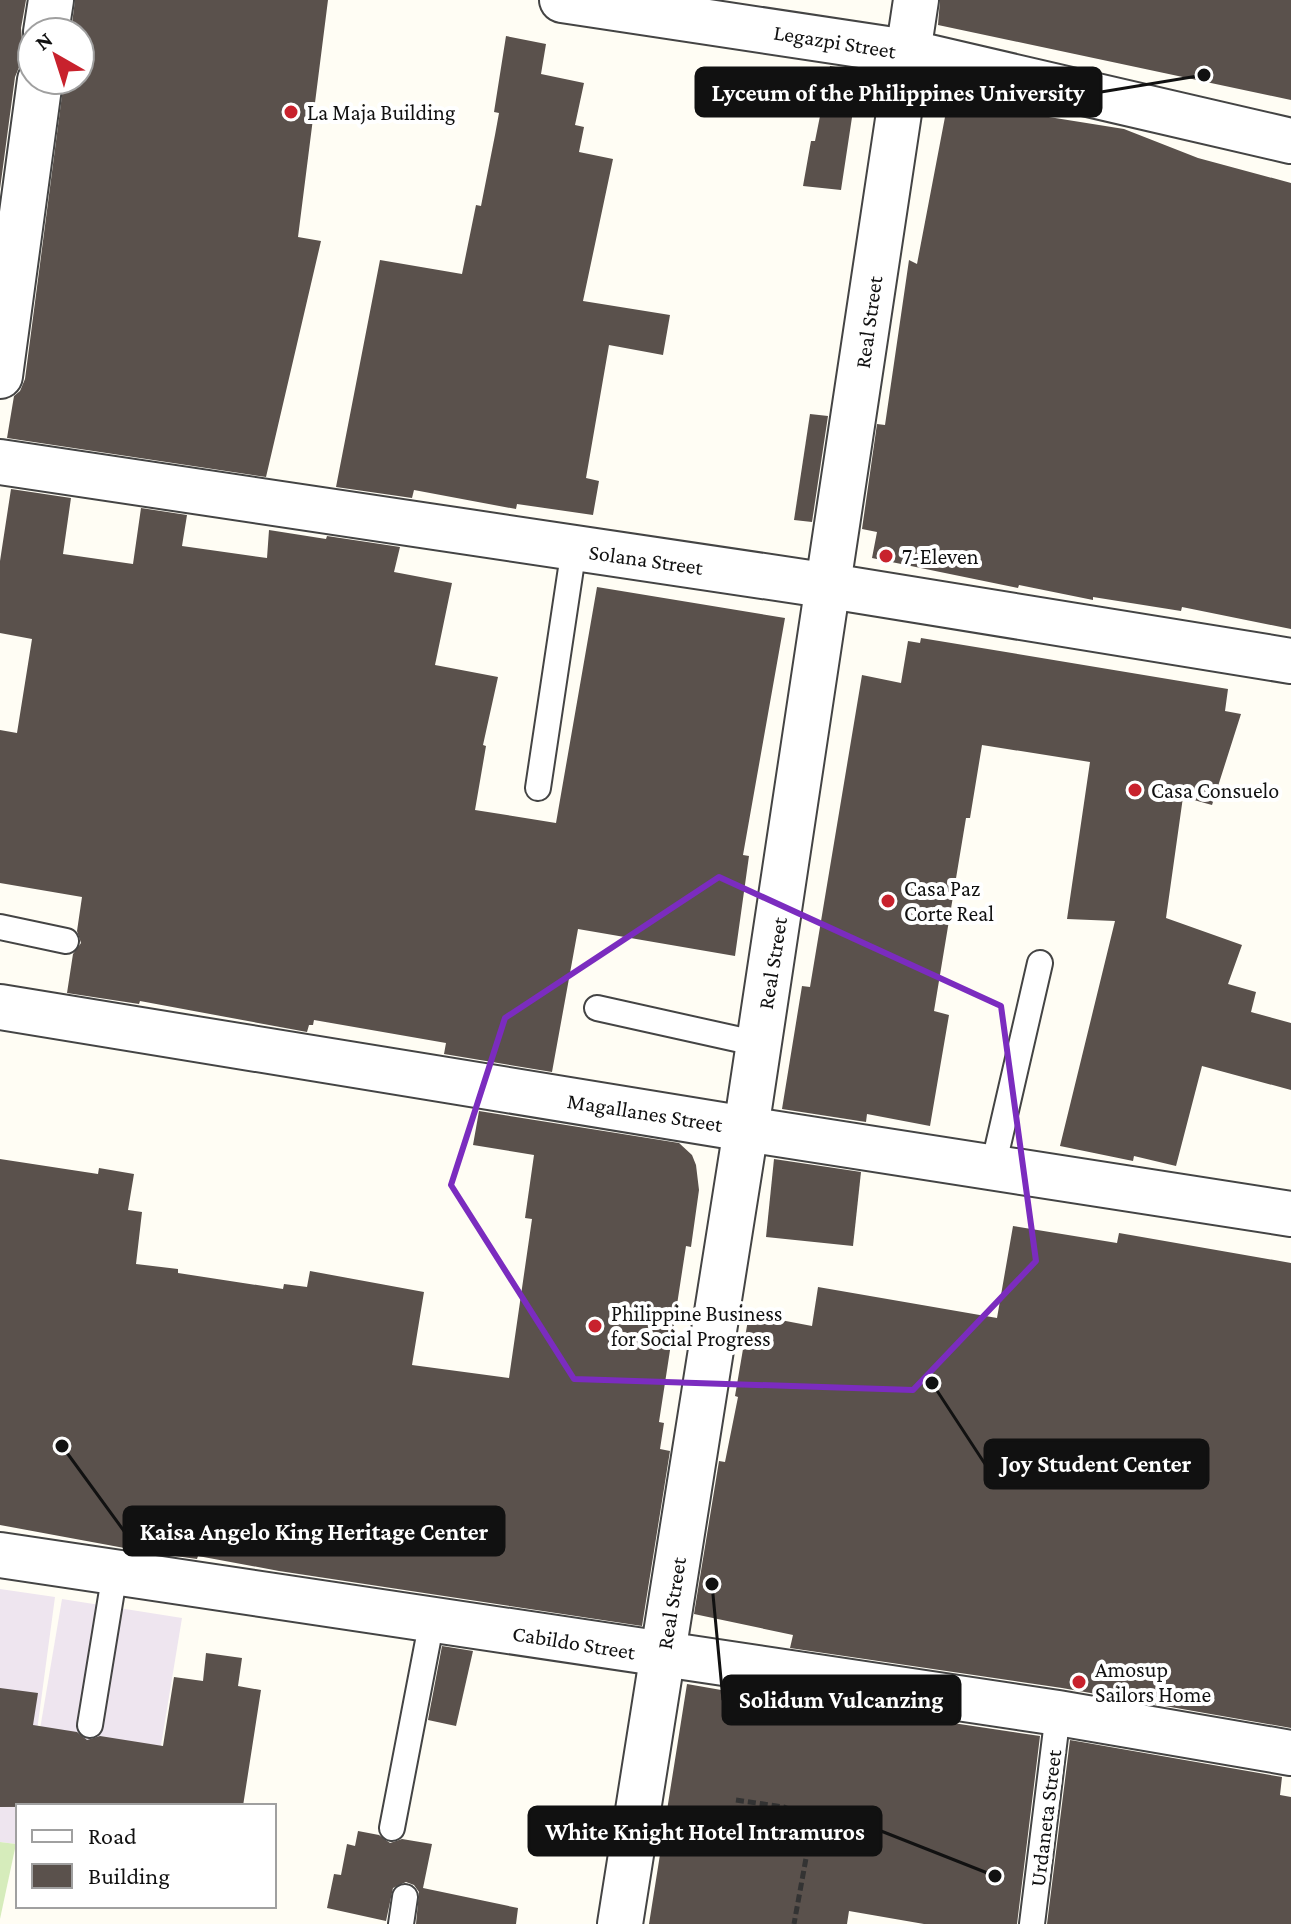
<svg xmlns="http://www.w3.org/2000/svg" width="1291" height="1924" font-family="'Crimson Pro',serif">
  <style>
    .industrial { fill: #eee5ef }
    .green { fill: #d6ecbb }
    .building { fill: #5a514c }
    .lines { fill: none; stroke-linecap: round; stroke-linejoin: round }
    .service-casing { stroke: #444; stroke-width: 28 }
    .minor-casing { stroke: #444; stroke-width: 48 }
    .tertiary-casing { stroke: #444; stroke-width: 48 }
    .path { stroke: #333; stroke-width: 5; stroke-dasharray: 8 4; stroke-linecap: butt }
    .service { stroke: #fff; stroke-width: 24 }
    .minor { stroke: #fff; stroke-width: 44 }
    .tertiary { stroke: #fff; stroke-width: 44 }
    .marked { fill: none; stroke: #7b2cbf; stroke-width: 6; stroke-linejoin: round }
    .poi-dot { fill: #c8222d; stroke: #fff; stroke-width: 3 }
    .labels { text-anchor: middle; stroke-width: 8; stroke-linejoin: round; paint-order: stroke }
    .street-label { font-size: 22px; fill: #111; stroke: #fff }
    .poi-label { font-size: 22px; fill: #111; stroke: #fff; text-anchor: start }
    .leader { fill: none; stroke: #111; stroke-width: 3 }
    .callout-dot { fill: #111; stroke: #fff; stroke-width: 3 }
    .callout { fill: #111; stroke: #111; stroke-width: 3 }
    .callout-label { font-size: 24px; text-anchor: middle; font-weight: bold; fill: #fff }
  </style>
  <rect width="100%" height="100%" fill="#fffdf4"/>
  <g class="industrial">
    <path d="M0 1589 55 1597 36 1738 18 1806 16 1844 0 1842Z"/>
    <path d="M62 1599 182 1618 151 1806H27Z"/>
  </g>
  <path class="green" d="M0 1842 16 1844 0 1919Z"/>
  <g class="building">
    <path d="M0 0H26L21 28 22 40 32 52V57L20 65 15 77 0 189Z"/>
    <path d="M75 0H328L298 237 321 241 266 477 7 438 14 396 20 391 25 379 64 80H80V32H71Z"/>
    <path d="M940 0H1291V100L938 25Z"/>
    <path d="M506 36 546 44 541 74 584 83 575 125 584 127 579 152 613 159 583 301 670 315 663 355 609 345 586 478 599 481 593 515 517 504 516 509 414 490 412 498 336 487 380 260 462 274 476 205 481 206 495 135 499 113 494 112Z"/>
    <path d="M830 66 859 71 841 190 803 186 811 141H815Z"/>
    <path d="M956 102 1124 129 1198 158 1291 183V629L1182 607 1181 611 1093 597V600L1019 585 1018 588 872 558 877 532 862 529 877 424 885 425 909 260 917 264 945 117Z"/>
    <path d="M810 414 828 416 812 522 794 520Z"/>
    <path d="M11 489 71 498 63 554 133 564 141 508 187 515 182 546 267 558 269 530 326 539 327 536 400 547 394 572 452 583 435 665 498 677 483 745 486 746 475 810 556 823 597 587 785 618 743 855 749 856 735 956 578 929 552 1072 444 1054 446 1043 314 1020 313 1025H309L307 1032 140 1001 139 1004 67 993 73 954 81 943 77 931 82 897 0 883V730L17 733 32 639 0 633V561Z"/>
    <path d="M921 638 1228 689 1225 711 1241 714 1212 805 1183 797 1166 918 1242 945 1228 984 1256 992 1251 1012 1291 1023V1090L1202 1066 1176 1166 1134 1156 1133 1161 1060 1146 1115 921 1067 919 1090 762 982 745 970 818H966L934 1011 949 1015 930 1126 867 1114 866 1122 782 1109 802 986 810 987 862 675 901 683 908 641 920 643Z"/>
    <path d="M479 1111 679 1143 692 1155 696 1165 699 1190 691 1247 686 1246 659 1422 664 1423 660 1449 670 1451 642 1626 279 1571 198 1556 197 1559 146 1552 0 1525V1159L98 1174 99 1168 134 1174 128 1210 142 1212 136 1264 178 1269V1273L283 1289 284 1284 307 1287 310 1271 424 1292 412 1365 509 1378 532 1219 525 1218 534 1155 473 1145Z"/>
    <path d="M774 1159 861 1172 853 1246 766 1237Z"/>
    <path d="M1013 1226 1117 1243 1119 1233 1291 1263V1728L1062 1688 790 1648 793 1635 694 1614 719 1461 725 1462 738 1397 735 1396 749 1314 812 1326 818 1287 997 1318Z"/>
    <path d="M442 1646 473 1651 456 1726 428 1720Z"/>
    <path d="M206 1653 242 1658 238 1686 261 1690 243 1806 0 1807V1688L38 1693 33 1725 77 1732 87 1740 100 1736 163 1746 174 1677 203 1681Z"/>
    <path d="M687 1684 778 1700 779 1697 1040 1736 1017 1924H924L849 1911 847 1924H649Z"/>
    <path d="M1070 1740 1282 1777 1280 1795 1291 1797V1924H1047Z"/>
    <path d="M358 1831 379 1835 390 1843 402 1839 432 1844 423 1888 518 1908 516 1924H416L419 1892 414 1885 406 1882 393 1888 386 1921 327 1908 334 1874 341 1875 347 1844 355 1846Z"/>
  </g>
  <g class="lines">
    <defs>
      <g id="service">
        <path d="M538 788 574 548"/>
        <path d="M0 927 66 941"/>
        <path d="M597 1008 759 1044"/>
        <path d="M993 1167 1040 963"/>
        <path d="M90 1725 115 1572"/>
        <path d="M392 1828 432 1620"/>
        <path d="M401 1924 405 1897"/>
        <path d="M1032 1924 1058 1713"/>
      </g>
      <g id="minor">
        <path d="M562 0 907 52 1291 141"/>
        <path d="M0 1007 746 1129 1291 1214"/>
        <path d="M0 1555 1058 1713 1291 1753"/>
        <path d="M620 1924 746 1129 916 0"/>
      </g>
      <g id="tertiary">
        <path d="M46 32 51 0"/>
        <path d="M0 376 40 80"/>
        <path d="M0 462 830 586 1291 661"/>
      </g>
    </defs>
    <use href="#service" class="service-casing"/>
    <use href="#minor" class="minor-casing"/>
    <use href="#tertiary" class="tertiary-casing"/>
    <path class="path" d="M736 1800 784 1807 813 1820 794 1924"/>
    <use href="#service" class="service"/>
    <use href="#minor" class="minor"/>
    <use href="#tertiary" class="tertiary"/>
  </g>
  <path class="marked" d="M719 877 1001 1006 1036 1261 913 1390 574 1379 451 1185 505 1018Z"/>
  <g class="poi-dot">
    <circle cx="291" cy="112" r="8"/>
    <circle cx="886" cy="556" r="8"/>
    <circle cx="1135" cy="790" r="8"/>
    <circle cx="888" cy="901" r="8"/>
    <circle cx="595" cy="1326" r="8"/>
    <circle cx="1079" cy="1682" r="8"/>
  </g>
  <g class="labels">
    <g class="street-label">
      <text transform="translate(835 41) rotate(9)" y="8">Legazpi Street</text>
      <text transform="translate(868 322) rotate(-82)" y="8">Real Street</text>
      <text transform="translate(646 559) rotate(8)" y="8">Solana Street</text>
      <text transform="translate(772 963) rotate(-81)" y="8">Real Street</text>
      <text transform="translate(645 1112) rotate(9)" y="8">Magallanes Street</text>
      <text transform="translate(671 1603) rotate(-81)" y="8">Real Street</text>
      <text transform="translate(574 1642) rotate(9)" y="8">Cabildo Street</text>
      <text transform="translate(1045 1818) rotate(-83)" y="8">Urdaneta Street</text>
    </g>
    <g class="poi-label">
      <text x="307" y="120">La Maja Building</text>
      <text x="902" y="564">7-Eleven</text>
      <text x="1151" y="798">Casa Consuelo</text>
      <text x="904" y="896">Casa Paz<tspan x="904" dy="25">Corte Real</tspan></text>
      <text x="611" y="1321">Philippine Business<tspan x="611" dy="25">for Social Progress</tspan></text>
      <text x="1095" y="1677">Amosup<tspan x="1095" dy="25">Sailors Home</tspan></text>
    </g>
  </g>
  <path class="leader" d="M1204 75L1101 92M932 1383L985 1464M62 1446L124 1531M712 1584L723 1700M995 1876L881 1831"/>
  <g class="callout-dot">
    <circle cx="1204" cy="75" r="8"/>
    <circle cx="932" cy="1383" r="8"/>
    <circle cx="62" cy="1446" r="8"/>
    <circle cx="712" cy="1584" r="8"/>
    <circle cx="995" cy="1876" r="8"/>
  </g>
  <g class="callout">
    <rect x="696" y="68" width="405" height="48" rx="8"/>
    <rect x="985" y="1440" width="223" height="48" rx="8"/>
    <rect x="124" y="1507" width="380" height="48" rx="8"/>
    <rect x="723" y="1676" width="237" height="48" rx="8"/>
    <rect x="529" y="1807" width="352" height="48" rx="8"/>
  </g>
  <g class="callout-label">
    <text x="898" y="101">Lyceum of the Philippines University</text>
    <text x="1096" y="1472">Joy Student Center</text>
    <text x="314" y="1540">Kaisa Angelo King Heritage Center</text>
    <text x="841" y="1708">Solidum Vulcanzing</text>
    <text x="705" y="1840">White Knight Hotel Intramuros</text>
  </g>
  <rect x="16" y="1804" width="260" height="104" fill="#ffffff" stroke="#a0a0a0" stroke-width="2"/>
  <rect x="32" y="1830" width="40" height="12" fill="#ffffff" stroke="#a0a0a0" stroke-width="2"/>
  <text x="88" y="1844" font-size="24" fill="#111111">Road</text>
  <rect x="32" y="1864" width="40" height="24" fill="#5a514c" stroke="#a0a0a0" stroke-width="2"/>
  <text x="88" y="1884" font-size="24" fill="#111111">Building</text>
  <g transform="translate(56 56) rotate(321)"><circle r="38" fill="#ffffff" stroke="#a0a0a0" stroke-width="2"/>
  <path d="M0-6L14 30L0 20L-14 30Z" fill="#c8222d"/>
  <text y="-12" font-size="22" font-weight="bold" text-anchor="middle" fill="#111111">N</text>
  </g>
</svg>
